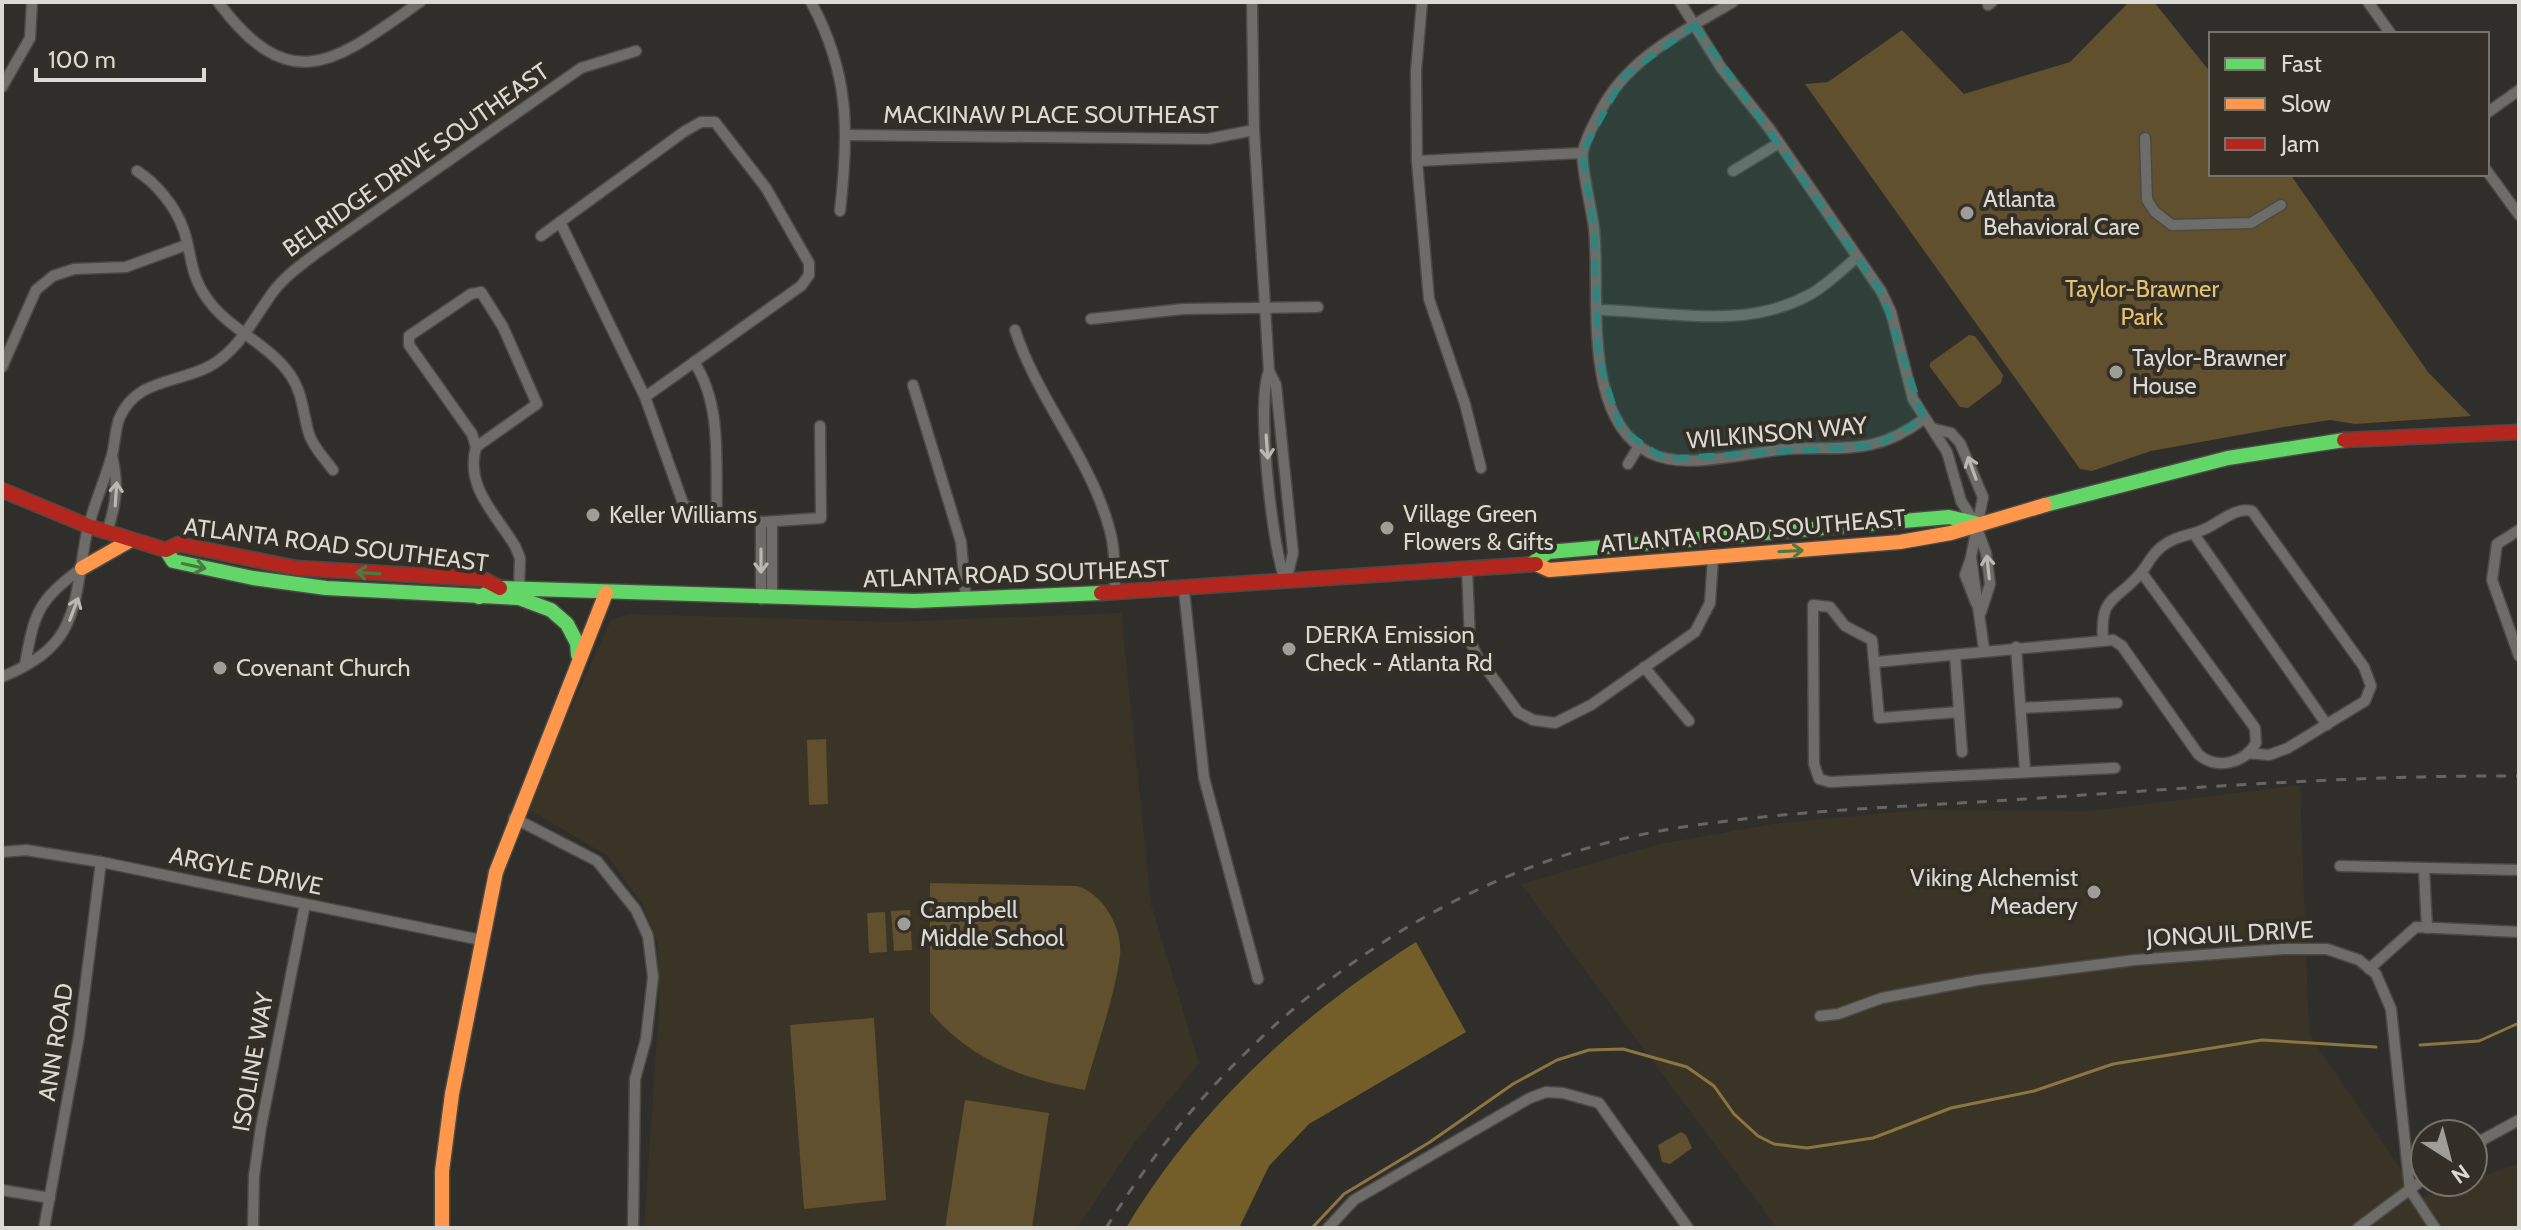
<svg xmlns="http://www.w3.org/2000/svg" width="2521" height="1230" font-family="Cabin,sans-serif">
  <style>
    .built { fill: #3a3426 }
    .green { fill: #60502d }
    .forest { fill: #735d29 }
    .lines { fill: none; stroke-linecap: round; stroke-linejoin: round }
    .stream { stroke: #8d7541; stroke-width: 3 }
    .street-casing { stroke: #4b4945; stroke-width: 13 }
    .fast-casing { stroke: #4b4945; stroke-width: 17 }
    .slow-casing { stroke: #4b4945; stroke-width: 17 }
    .jam-casing { stroke: #4b4945; stroke-width: 17 }
    .street { stroke: #6e6c68; stroke-width: 10 }
    .fast { stroke: #63d668; stroke-width: 14 }
    .slow { stroke: #ff974d; stroke-width: 14 }
    .jam { stroke: #b3261e; stroke-width: 14 }
    .rail { stroke: #676561; stroke-width: 3; stroke-dasharray: 10 10; stroke-linecap: butt }
    .oneway { stroke: #bab8b3 }
    .oneway2 { stroke: #497a44 }
    .marked { fill: #2e857d; fill-opacity: 0.2; stroke: #2e857d; stroke-width: 6; stroke-dasharray: 16 10; stroke-linejoin: round }
    .poi-dot { fill: #9f9d98; stroke: #342f26; stroke-width: 3 }
    .labels { text-anchor: middle; stroke-width: 8; stroke-linejoin: round; paint-order: stroke }
    .street-label { font-size: 24px; fill: #dbd9d3; stroke: #342f26 }
    .poi-label { font-size: 24px; fill: #dbd9d3; stroke: #342f26; text-anchor: start }
    .park-label { font-size: 24px; fill: #e7c16c; stroke: #342f26 }
  </style>
  <rect width="100%" height="100%" fill="#302e2a"/>
  <g class="built">
    <path d="M1121 613 1151 904 1199 1063 1132 1146 1077 1228H644L659 1009 658 947 654 932 642 904 608 856 530 810 556 741 611 620 629 614 892 622Z"/>
    <path d="M2300 785 2309 1034 2420 1198 2519 1163V1228H1777L1521 884 1660 844 1773 824 1918 810 2091 811Z"/>
  </g>
  <g class="green">
    <path d="M2129 2H2154L2211 73V174H2290L2428 372 2471 416 2355 424 2330 420 2284 427 2151 451 2092 471 2080 469 1805 84 1828 82 1902 30 1964 94 2070 62Z"/>
    <path d="M1969 335 1975 336 2003 375 2001 383 1968 408 1960 407 1930 367V363Z"/>
    <path d="M826 739 828 804 809 805 807 740Z"/>
    <path d="M930 883 1077 886C1104 894 1123 929 1120 956 1114 1001 1096 1047 1085 1090 1023 1079 972 1061 930 1012Z"/>
    <path d="M910 910 912 950 894 951 891 911Z"/>
    <path d="M885 912 887 952 869 953 867 913Z"/>
    <path d="M874 1018 886 1200 804 1209 790 1025Z"/>
    <path d="M965 1100 1049 1113 1032 1228H945Z"/>
    <path d="M1681 1132 1686 1135 1692 1148 1670 1164 1662 1162 1658 1145Z"/>
  </g>
  <path class="forest" d="M1416 942 1466 1032 1309 1124 1269 1166 1239 1228H1126C1198 1108 1299 1016 1416 942Z"/>
  <g class="lines">
    <g class="stream">
      <path d="M2420 1045 2479 1041 2519 1023"/>
      <path d="M1312 1228 1344 1194 1430 1142 1513 1084 1557 1060 1589 1050 1623 1049 1687 1067 1714 1086 1734 1114 1758 1136 1774 1144 1807 1148 1873 1138 1951 1108 2034 1091 2113 1064 2262 1040 2376 1047"/>
    </g>
    <defs>
      <g id="street">
        <path d="M218 2C292 101 337 60 420 2"/>
        <path d="M811 2C850 74 849 133 840 211"/>
        <path d="M1252 2 1254 130 1269 371 1276 385 1293 553 1286 581"/>
        <path d="M1422 2 1416 71 1417 161 1429 299 1465 404 1481 468"/>
        <path d="M1680 2 1722 69 1769 128 1881 291 1891 312 1913 399 1947 452 1961 501 1975 523 1986 553 1990 584 1981 612"/>
        <path d="M1733 2C1684 31 1627 58 1600 112 1594 123 1586 138 1583 151 1580 162 1592 212 1594 228 1601 292 1580 418 1650 453 1685 471 1748 452 1787 449 1845 446 1874 456 1924 419"/>
        <path d="M2368 2 2391 34"/>
        <path d="M1988 5 1992 2"/>
        <path d="M2 87 30 38 32 2"/>
        <path d="M2487 113 2519 90"/>
        <path d="M847 135 1208 139 1254 130"/>
        <path d="M2145 138 2147 200 2155 212 2172 225 2251 223 2281 205"/>
        <path d="M1417 161 1582 153"/>
        <path d="M137 171C156 183 175 206 183 228 192 252 189 273 206 297 228 330 269 343 291 376 303 394 303 414 309 434 313 447 325 459 333 470"/>
        <path d="M1733 171 1779 143"/>
        <path d="M2487 171 2519 215"/>
        <path d="M560 222 685 131 701 122H715L766 188 809 263V275L801 286 645 397"/>
        <path d="M541 236 560 222 645 397 684 506 761 522 821 518 820 426"/>
        <path d="M481 292 503 327 537 404 476 447 472 434 409 345V336L471 294Z"/>
        <path d="M1598 310C1669 311 1743 331 1809 295 1826 286 1842 270 1857 257"/>
        <path d="M1091 319 1183 309 1318 307"/>
        <path d="M1015 330C1037 398 1088 455 1108 524 1115 545 1115 569 1115 591"/>
        <path d="M694 362C723 406 715 464 717 515"/>
        <path d="M2 367 36 290 53 276 74 269 126 267 186 245"/>
        <path d="M1269 371C1256 402 1272 546 1285 580"/>
        <path d="M913 385 961 542 966 599"/>
        <path d="M1935 429 1951 433 1960 443 1983 497 1971 557 1984 649"/>
        <path d="M476 447C465 487 495 513 515 546L520 558 519 589"/>
        <path d="M1628 464 1639 446"/>
        <path d="M761 522V599"/>
        <path d="M772 523V598"/>
        <path d="M2519 530 2497 544 2492 580 2519 656"/>
        <path d="M107 532C116 505 119 485 112 456"/>
        <path d="M2194 534 2327 725"/>
        <path d="M1971 558 1965 575 1976 603"/>
        <path d="M1467 568 1470 641 1477 656 1518 712 1533 720 1555 723 1591 705 1695 632 1710 603 1713 557"/>
        <path d="M1184 590 1204 778 1258 979"/>
        <path d="M2103 640C2100 596 2114 603 2139 575 2149 564 2152 552 2167 543 2179 535 2194 535 2207 528 2222 521 2235 507 2252 511L2364 667 2371 686 2365 701 2288 748 2269 755 2248 753"/>
        <path d="M2016 647 2025 770"/>
        <path d="M1955 655 1962 752"/>
        <path d="M1876 662 2113 640 2122 646 2198 754C2216 770 2244 764 2256 743L2255 728 2142 573"/>
        <path d="M25 665C34 613 38 600 82 568"/>
        <path d="M1644 667 1689 721"/>
        <path d="M2 677C76 646 73 613 85 542 90 512 104 484 112 455 115 443 115 431 119 419 136 378 177 384 210 366 239 350 254 318 273 292 285 276 302 264 318 252L581 68 636 51"/>
        <path d="M2021 708 2117 703"/>
        <path d="M1959 712 1879 718 1872 640 1845 626 1830 607 1813 605 1814 764 1819 779 1830 782 2115 768"/>
        <path d="M514 818 597 861 636 910 648 936 653 977 646 1039 635 1079 633 1228"/>
        <path d="M2 852 26 850 101 862 481 940"/>
        <path d="M2340 866 2519 870"/>
        <path d="M2424 869 2427 928"/>
        <path d="M2369 969 2416 927 2519 932"/>
        <path d="M1820 1016 1838 1014 1882 998 1978 980 2135 960 2283 949H2327L2359 960 2376 974 2391 1009 2410 1190 2435 1228"/>
        <path d="M2473 1145 2519 1120"/>
        <path d="M2 1190 50 1198"/>
        <path d="M44 1228 79 1036 101 862"/>
        <path d="M253 1228 254 1176 261 1127 305 904"/>
        <path d="M1328 1228 1354 1200 1530 1098 1546 1092 1563 1093 1599 1103 1688 1228"/>
        <path d="M2358 1228 2425 1178"/>
      </g>
      <g id="fast">
        <path d="M2045 505 2228 458 2344 440"/>
        <path d="M166 550 173 561 253 578 326 588 519 598 551 610 567 624 577 643 578 655"/>
        <path d="M1533 563 1548 552 1949 517 1975 523"/>
        <path d="M479 597 500 588 914 601 1101 593"/>
      </g>
      <g id="slow">
        <path d="M1536 564 1549 570 1900 542 1951 533 2045 505"/>
        <path d="M82 568 131 540"/>
        <path d="M442 1228V1171L452 1094 496 872 606 593"/>
      </g>
      <g id="jam">
        <path d="M2344 440 2519 432"/>
        <path d="M2 490 88 526 166 550 178 544 296 568 483 579 500 588"/>
        <path d="M1101 593 1536 564"/>
      </g>
    </defs>
    <use href="#street" class="street-casing"/>
    <use href="#fast" class="fast-casing"/>
    <use href="#slow" class="slow-casing"/>
    <use href="#jam" class="jam-casing"/>
    <use href="#street" class="street"/>
    <use href="#fast" class="fast"/>
    <use href="#slow" class="slow"/>
    <use href="#jam" class="jam"/>
    <path class="rail" d="M1106 1228C1230 1028 1428 872 1665 830 1783 810 1905 807 2025 799 2189 788 2354 775 2519 776"/>
  </g>
  <defs><path id="oneway-shaft" d="M-6 0H5M1.5-3L5.5 0L1.5 3" fill="none" stroke-width="1.6" stroke-linecap="round" stroke-linejoin="round" transform="scale(2)"/></defs>
  <g class="oneway">
    <use href="#oneway-shaft" transform="translate(1267 447) rotate(86)"/>
    <use href="#oneway-shaft" transform="translate(1972 468) rotate(-110)"/>
    <use href="#oneway-shaft" transform="translate(116 494) rotate(-86)"/>
    <use href="#oneway-shaft" transform="translate(761 561) rotate(90)"/>
    <use href="#oneway-shaft" transform="translate(1988 567) rotate(-96)"/>
    <use href="#oneway-shaft" transform="translate(74 609) rotate(-69)"/>
  </g>
  <g class="oneway2">
    <use href="#oneway-shaft" transform="translate(1791 551) rotate(-3)"/>
    <use href="#oneway-shaft" transform="translate(194 566) rotate(12)"/>
    <use href="#oneway-shaft" transform="translate(368 573) rotate(-176)"/>
  </g>
  <path class="marked" d="M1695 25 1881 291 1924 419 1875 446 1664 459 1621 429 1598 358 1594 231 1582 153 1624 76Z"/>
  <g class="poi-dot">
    <circle cx="1967" cy="213" r="8"/>
    <circle cx="2116" cy="372" r="8"/>
    <circle cx="593" cy="515" r="8"/>
    <circle cx="1387" cy="528" r="8"/>
    <circle cx="1289" cy="649" r="8"/>
    <circle cx="220" cy="668" r="8"/>
    <circle cx="2094" cy="892" r="8"/>
    <circle cx="904" cy="924" r="8"/>
  </g>
  <g class="labels">
    <g class="street-label">
      <text x="1051" y="123">MACKINAW PLACE SOUTHEAST</text>
      <text transform="translate(416 160) rotate(-35)" y="8">BELRIDGE DRIVE SOUTHEAST</text>
      <text transform="translate(1777 433) rotate(-5)" y="8">WILKINSON WAY</text>
      <text transform="translate(1753 531) rotate(-5)" y="8">ATLANTA ROAD SOUTHEAST</text>
      <text transform="translate(336 545) rotate(7)" y="8">ATLANTA ROAD SOUTHEAST</text>
      <text transform="translate(1016 574) rotate(-2)" y="8">ATLANTA ROAD SOUTHEAST</text>
      <text transform="translate(246 871) rotate(12)" y="8">ARGYLE DRIVE</text>
      <text transform="translate(2230 934) rotate(-3)" y="8">JONQUIL DRIVE</text>
      <text transform="translate(56 1042) rotate(-81)" y="8">ANN ROAD</text>
      <text transform="translate(253 1062) rotate(-80)" y="8">ISOLINE WAY</text>
    </g>
    <g class="poi-label">
      <text x="1983" y="207">Atlanta<tspan x="1983" dy="28">Behavioral Care</tspan></text>
      <text x="2132" y="366">Taylor-Brawner<tspan x="2132" dy="28">House</tspan></text>
      <text x="1403" y="522">Village Green<tspan x="1403" dy="28">Flowers &amp; Gifts</tspan></text>
      <text x="609" y="523">Keller Williams</text>
      <text x="1305" y="643">DERKA Emission<tspan x="1305" dy="28">Check - Atlanta Rd</tspan></text>
      <text x="236" y="676">Covenant Church</text>
      <text x="2078" y="886" text-anchor="end">Viking Alchemist<tspan x="2078" dy="28">Meadery</tspan></text>
      <text x="920" y="918">Campbell<tspan x="920" dy="28">Middle School</tspan></text>
    </g>
    <g class="park-label">
      <text x="2142" y="297">Taylor-Brawner<tspan x="2142" dy="28">Park</tspan></text>
    </g>
  </g>
  <rect width="2521" height="1230" fill="none" stroke="#dbd9d3" stroke-width="8"/>
  <rect x="2209" y="32" width="280" height="144" fill="#342f26" stroke="#77736b" stroke-width="2"/>
  <rect x="2225" y="58" width="40" height="12" fill="#63d668" stroke="#77736b" stroke-width="2"/>
  <text x="2281" y="72" font-size="24" fill="#dbd9d3">Fast</text>
  <rect x="2225" y="98" width="40" height="12" fill="#ff974d" stroke="#77736b" stroke-width="2"/>
  <text x="2281" y="112" font-size="24" fill="#dbd9d3">Slow</text>
  <rect x="2225" y="138" width="40" height="12" fill="#b3261e" stroke="#77736b" stroke-width="2"/>
  <text x="2281" y="152" font-size="24" fill="#dbd9d3">Jam</text>
  <g transform="translate(2449 1158) rotate(144)"><circle r="38" fill="#342f26" stroke="#77736b" stroke-width="2"/>
  <path d="M0-6L14 30L0 20L-14 30Z" fill="#9f9d98"/>
  <text y="-12" font-size="22" font-weight="bold" text-anchor="middle" fill="#dbd9d3">N</text>
  </g>
  <path d="M36 68v12h168v-12" fill="none" stroke="#dbd9d3" stroke-width="4"/>
  <text x="48" y="68" font-size="24" fill="#dbd9d3" stroke="#342f26" stroke-width="6" paint-order="stroke">100 m</text>
</svg>
